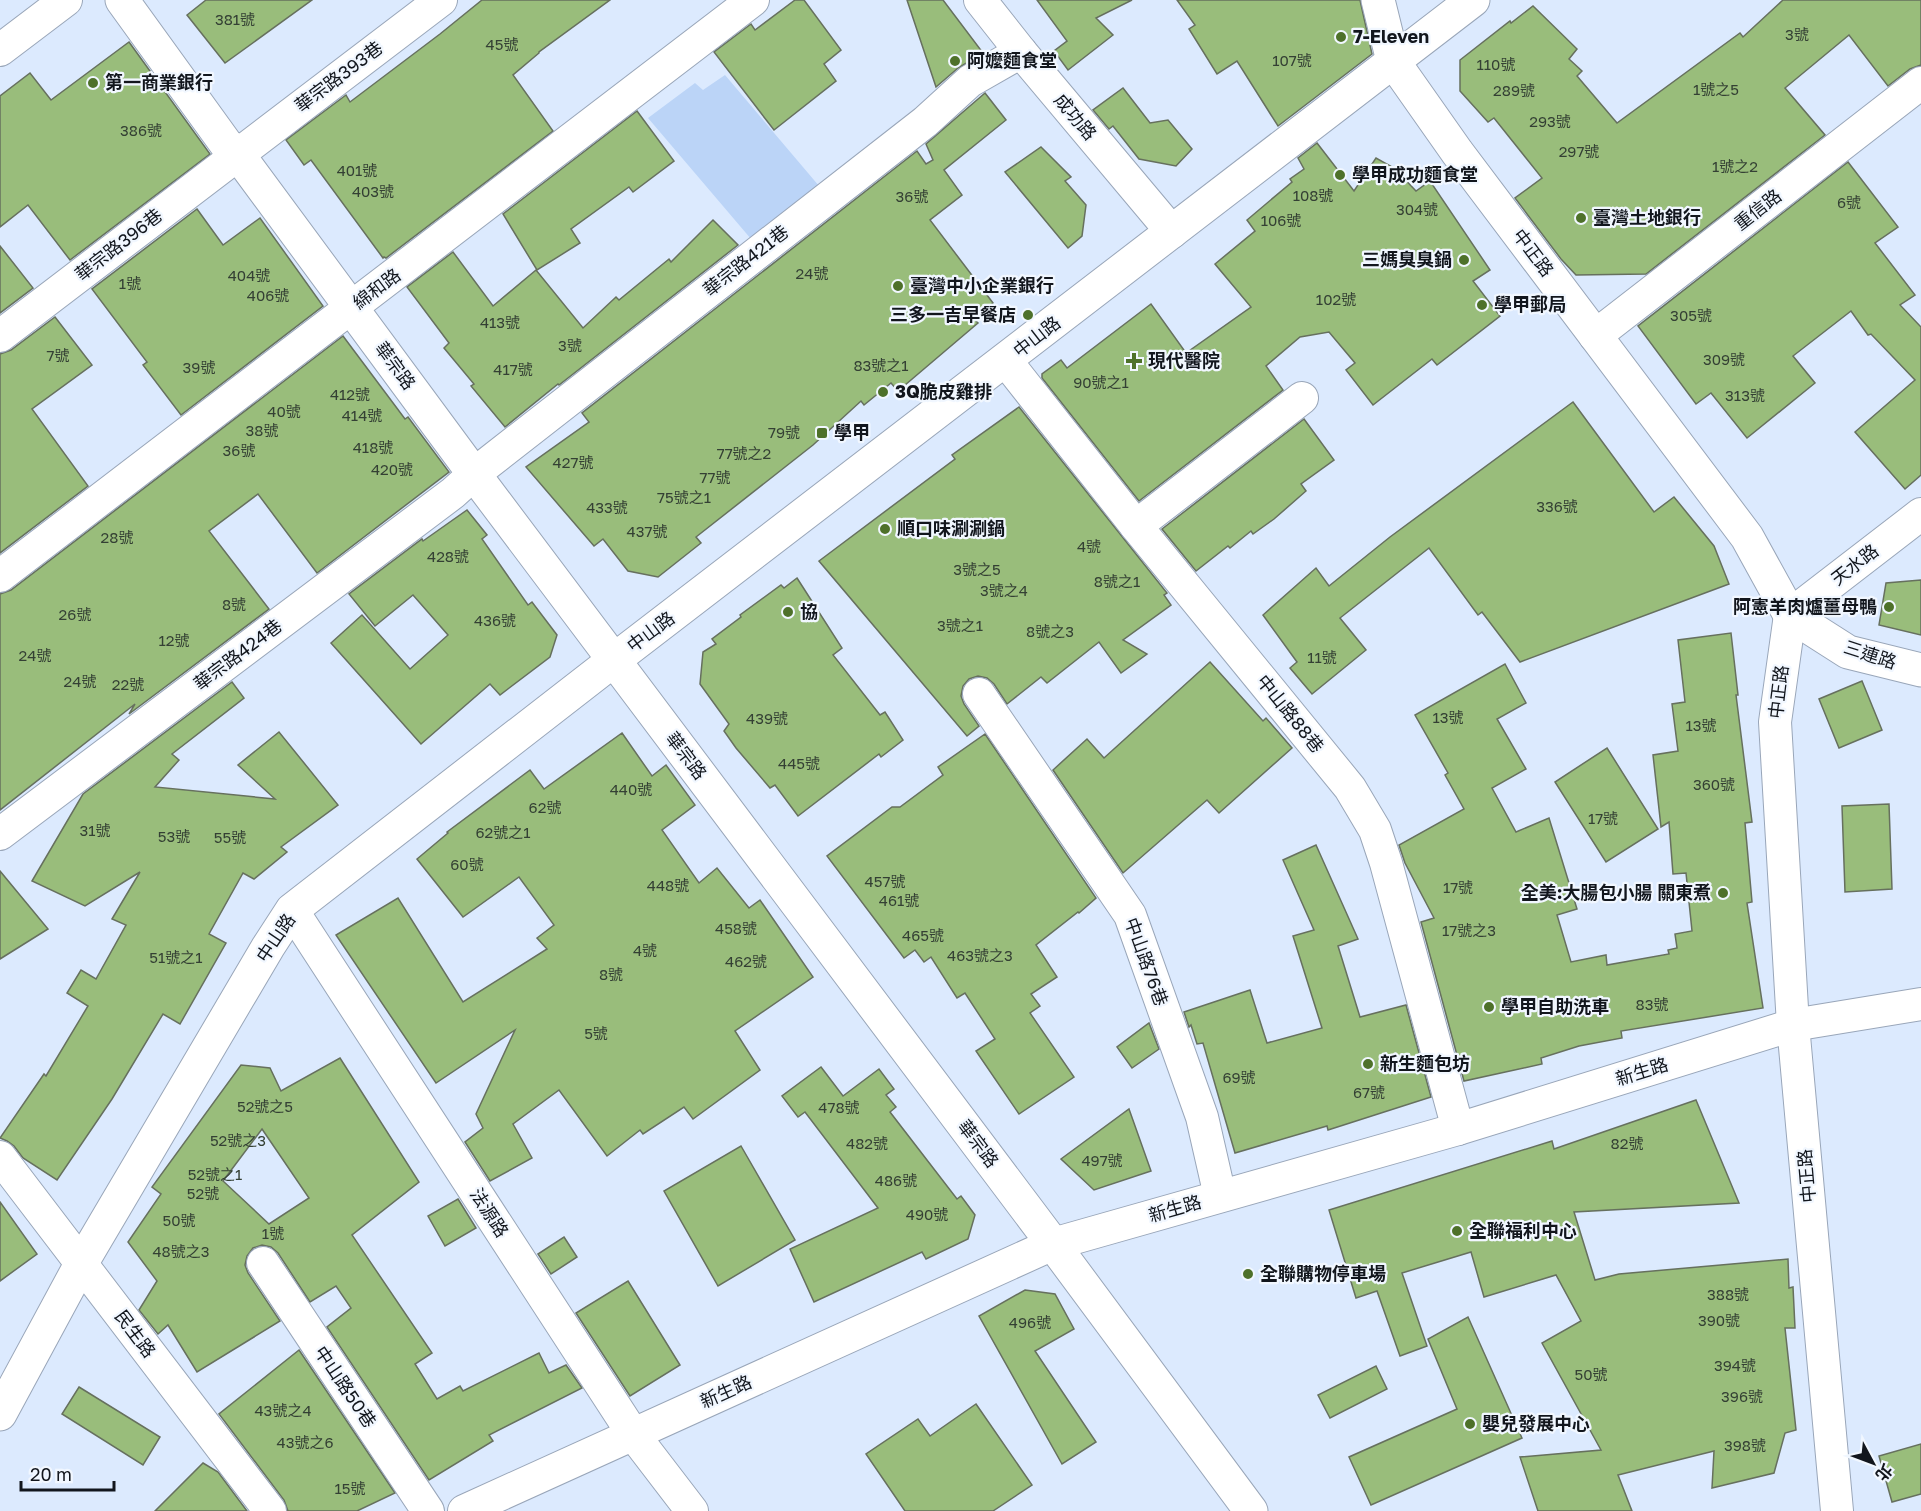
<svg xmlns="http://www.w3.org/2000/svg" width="1921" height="1511" font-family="'Golos Text','Noto Sans TC',sans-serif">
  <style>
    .green { fill: #bbd4f7 }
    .building { fill: #99bd7b; stroke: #66705e; stroke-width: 1.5; fill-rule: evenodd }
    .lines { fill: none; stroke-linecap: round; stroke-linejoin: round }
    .minor-casing { stroke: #99a6b9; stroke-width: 34 }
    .major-casing { stroke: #99a6b9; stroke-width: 35 }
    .minor { stroke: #fff; stroke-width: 32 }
    .major { stroke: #fff; stroke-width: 33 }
    .poi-dot { fill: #4e712a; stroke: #f1f7ff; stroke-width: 2 }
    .labels { text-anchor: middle; stroke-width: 4.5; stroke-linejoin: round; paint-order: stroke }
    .number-label { font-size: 15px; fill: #344034 }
    .poi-label { font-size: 18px; font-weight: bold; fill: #12161d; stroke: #f1f7ff; text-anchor: start }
    .street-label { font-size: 18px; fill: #12161d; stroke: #f1f7ff }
  </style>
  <rect width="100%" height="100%" fill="#dceafe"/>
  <path class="green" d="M725 75 825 193 757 246 648 118 695 83 703 90Z"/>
  <g class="building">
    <path d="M206 0H312L225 63 187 15Z"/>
    <path d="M482 0H610L539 52V53L513 75 553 131 386 258 384 257 383 258 311 160 304 165 286 140 346 95 350 102 440 34Z"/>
    <path d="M795 0H804L841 50 824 64 836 81 774 130 714 52 751 24 755 30Z"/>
    <path d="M907 0H943L983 53 958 68 936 87Z"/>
    <path d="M1037 0H1132L1096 18 1113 35 1068 70 1054 51 1067 41Z"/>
    <path d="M1177 0H1360L1372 54 1278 126 1237 61 1217 74 1189 29 1195 25Z"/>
    <path d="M1783 0H1921V65L1910 69 1888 86 1849 35 1785 88 1825 135 1646 274 1576 275 1561 259 1515 198 1542 178 1494 118 1488 122 1460 91V60L1510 21 1511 23 1533 6 1577 49 1569 59 1582 71 1577 76 1617 123 1740 33 1743 37Z"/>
    <path d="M129 42 210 154 70 260 28 205 0 227V96L30 73 51 100Z"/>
    <path d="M1123 88 1150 123 1168 120 1192 149 1176 166 1139 159 1113 126 1109 129 1093 110Z"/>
    <path d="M985 93 1006 120 944 170 962 195 930 220 993 303 975 320 978 323 898 391 891 383 864 405 861 401 813 445 696 537 701 543 658 577 628 571 603 539 594 546 526 467 589 422 582 413 917 151 926 164 933 160 926 144Z"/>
    <path d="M637 111 674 161 633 192 629 187 571 229 580 243 537 270 503 214Z"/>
    <path d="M1317 143 1354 191 1376 158 1394 168 1416 191 1430 181 1490 270 1473 281 1500 316 1437 365 1432 359 1373 405 1346 370 1355 363 1329 332 1300 337 1266 366 1283 390 1139 501 1042 378V374L1061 360 1067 368 1151 304 1186 353 1251 307 1215 264 1255 231 1247 220 1292 182 1290 179 1304 169 1298 158Z"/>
    <path d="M1041 147 1071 177 1065 181 1086 205 1082 236 1068 248 1005 172Z"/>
    <path d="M1848 162 1898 227 1875 243 1915 295 1900 305 1921 327V475L1905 489 1855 432 1915 380 1871 334 1868 335 1851 311 1793 356 1815 383 1747 438 1711 393 1696 404 1638 326Z"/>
    <path d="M197 209 223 245 260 218 323 306 181 415 143 365 147 362 92 289Z"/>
    <path d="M713 220 738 245 559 385 558 384 505 427 471 386 474 384 444 348 449 343 407 287 453 252 493 306 536 270 583 328 616 297 619 300 669 259 671 262Z"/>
    <path d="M0 246 33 288 0 313Z"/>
    <path d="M55 317 92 365 32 409 88 486 0 553V354L11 350Z"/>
    <path d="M343 336 405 419 408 417 449 472 317 573 258 494 209 531 269 609 129 714 135 704 0 810V594L11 590Z"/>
    <path d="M1573 402 1654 512 1674 497 1714 546 1729 584 1520 662 1482 612 1478 615 1429 548 1340 618 1366 650 1312 694 1290 668 1297 662 1263 615 1316 568 1329 586 1390 537Z"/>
    <path d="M1019 407 1167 593 1164 595 1171 605 1123 640 1147 654 1121 673 1099 642 1047 683 1041 677 1007 704 994 684 987 678 978 676 969 679 963 686 961 696 964 704 979 726 967 736 819 561 955 459 952 455Z"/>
    <path d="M1304 419 1334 460 1301 484 1306 491 1274 519 1253 534 1251 531 1230 548 1228 546 1196 571 1162 529Z"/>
    <path d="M467 510 487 535 482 539 528 605 532 602 557 635 550 657 500 695 490 684 421 744 331 643 362 615 410 669 448 635 413 595 375 626 349 594 422 539 423 541Z"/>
    <path d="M797 578 842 648 833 655 880 715 885 712 903 740 881 757 879 754 798 816 775 785 770 788 736 748 724 731 729 724 700 684 703 652 716 644 712 639 741 617 740 615 781 585 784 588Z"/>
    <path d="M1921 580V635L1879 625 1886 583Z"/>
    <path d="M1731 633 1738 695H1736L1752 822 1745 823 1752 902 1747 903 1763 1008 1621 1031 1622 1038 1579 1046 1541 1058 1542 1064 1464 1081 1421 922 1434 918 1405 863 1399 845 1464 809 1445 775 1448 773 1415 715 1505 664 1526 703 1497 719 1526 769 1492 788 1516 832 1549 818 1577 909 1557 915 1571 962 1606 955 1607 965 1669 954 1668 950 1677 948 1675 934 1692 931 1686 873 1673 874 1669 822 1661 827 1653 755 1678 751 1672 704 1685 702 1678 640Z"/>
    <path d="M1210 662 1263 721 1266 718 1292 748 1219 813 1207 800 1123 873 1053 770 1087 739 1104 758Z"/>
    <path d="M1862 681 1882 730 1839 748 1819 699Z"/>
    <path d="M232 682 244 698 172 754 179 760 155 787 275 799 238 765 279 732 338 805 281 847 287 852 254 879 243 873 209 934 226 943 180 1024 163 1014 112 1099 57 1180 23 1158 14 1146 7 1141 0 1138 44 1074 46 1076 88 1006 67 993 81 970 96 979 126 925 112 919 140 872 85 906 32 881 83 794Z"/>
    <path d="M622 733 652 776 666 765 695 805 662 830 699 883 717 868 749 908 760 900 813 977 735 1031 760 1070 693 1119 684 1107 643 1134 640 1130 607 1156 559 1090 513 1124 532 1158 490 1181 465 1142 483 1128 476 1114 515 1030 436 1083 336 935 398 898 463 1002 547 949 537 938 554 925 519 877 463 917 417 859 448 833 447 832 530 770 544 789Z"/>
    <path d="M985 734 1096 898 1079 913 1078 912 1036 945 1057 977 1031 994 1040 1006 1030 1013 1074 1077 1019 1114 976 1051 995 1039 965 993 957 998 931 957 924 962 915 950 904 958 827 856 892 807H900L943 775 938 767Z"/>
    <path d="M1607 748 1658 829 1606 862 1555 782Z"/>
    <path d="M1889 804 1892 889 1845 892 1842 806Z"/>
    <path d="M1316 845 1358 939 1338 946 1360 1017 1406 1005 1431 1097 1328 1130 1327 1126 1235 1153 1203 1043 1197 1044 1191 1025 1189 1027 1184 1012 1250 990 1267 1043 1322 1028 1293 936 1314 930 1283 860Z"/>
    <path d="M0 871 48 929 0 959Z"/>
    <path d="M1149 1023 1159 1049 1132 1068 1117 1047Z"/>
    <path d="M340 1058 419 1182 352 1235 432 1353 415 1364 437 1399 460 1386 463 1391 539 1353 549 1373 566 1365 582 1388 489 1435 493 1441 429 1480 327 1327 351 1308 336 1286 310 1302 278 1253 271 1247 262 1245 253 1248 247 1256 245 1265 248 1273 280 1321 197 1372 168 1325 158 1334 139 1310 157 1281 128 1242 161 1194 152 1187 241 1065 270 1068 281 1091ZM262 1129 309 1198 269 1224 223 1181Z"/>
    <path d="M821 1067 843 1096 879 1069 894 1089 886 1095 896 1107 890 1112 957 1199 961 1196 975 1215 968 1239 926 1259 922 1252 814 1302 790 1249 878 1208 805 1112 798 1117 782 1096Z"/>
    <path d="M1696 1100 1739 1203 1574 1212 1595 1280 1619 1274 1788 1259 1789 1288 1793 1287 1795 1328H1785L1796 1430 1785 1433 1774 1473 1712 1488 1714 1451 1618 1475 1632 1511H1538L1520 1457 1601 1450 1542 1343 1581 1321 1556 1275 1484 1297 1471 1252 1402 1273 1427 1346 1400 1356 1377 1291 1356 1298 1329 1210 1552 1141 1554 1149Z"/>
    <path d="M1129 1109 1151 1171 1094 1190 1061 1159Z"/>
    <path d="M741 1146 795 1240 718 1286 664 1191Z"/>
    <path d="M458 1199 476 1228 445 1246 428 1216Z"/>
    <path d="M0 1202 37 1254 0 1281Z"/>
    <path d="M564 1237 577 1257 551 1274 538 1254Z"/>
    <path d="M628 1281 680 1365 630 1396 576 1313Z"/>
    <path d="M1025 1290 1055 1294 1074 1329 1035 1351 1096 1442 1062 1464 979 1316Z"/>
    <path d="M1468 1317 1522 1438 1371 1505 1349 1457 1457 1409 1428 1339Z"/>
    <path d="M299 1350 395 1493 357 1511H288L284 1500 219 1414Z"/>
    <path d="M1376 1366 1387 1389 1330 1418 1318 1395Z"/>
    <path d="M79 1387 160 1437 143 1465 62 1414Z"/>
    <path d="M976 1404 1032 1485 993 1511H905L866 1454 918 1419 930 1436Z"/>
    <path d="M1921 1444V1494L1892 1502 1879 1456Z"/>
    <path d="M203 1463 218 1472 247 1511H155Z"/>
  </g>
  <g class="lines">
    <defs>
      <g id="minor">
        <path d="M980 0 1021 52 1172 232"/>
        <path d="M0 50 66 0"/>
        <path d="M0 336 441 0"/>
        <path d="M1595 336 1921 83"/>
        <path d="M1006 361 1136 526 1350 788 1375 830 1386 863 1458 1129"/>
        <path d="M1136 526 1302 398"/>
        <path d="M0 576 753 0"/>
        <path d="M979 694 1130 915 1202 1117 1220 1196"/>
        <path d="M0 834 453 493 474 474 925 122 970 81 1021 52"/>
        <path d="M292 910 633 1434 692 1511"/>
        <path d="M0 1157 270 1511"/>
        <path d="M263 1263 428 1511"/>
        <path d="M464 1511 1053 1244 1458 1129 1793 1025 1921 1004"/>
        <path d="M1837 1511 1793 1025 1775 722 1790 615 1921 514"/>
      </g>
      <g id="major">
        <path d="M122 0 226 144 237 153 474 474 1053 1244 1251 1511"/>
        <path d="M1378 0 1393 61 1457 152 1747 537 1790 615 1848 652 1921 670"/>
        <path d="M0 1414 81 1264 268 947 292 910 614 660 1473 0"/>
      </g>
    </defs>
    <use href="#minor" class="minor-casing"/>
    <use href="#major" class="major-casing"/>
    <use href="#minor" class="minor"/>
    <use href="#major" class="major"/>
  </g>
  <g class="poi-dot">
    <circle cx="1341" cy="37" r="6"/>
    <circle cx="955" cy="61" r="6"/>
    <circle cx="93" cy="83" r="6"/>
    <circle cx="1340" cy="175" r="6"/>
    <circle cx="1581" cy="218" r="6"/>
    <circle cx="1464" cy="260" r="6"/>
    <circle cx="898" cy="286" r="6"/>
    <circle cx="1482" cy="305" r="6"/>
    <circle cx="1028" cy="315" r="6"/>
    <path d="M1131 352h6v6h6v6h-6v6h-6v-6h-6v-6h6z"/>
    <circle cx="883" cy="392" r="6"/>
    <rect x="816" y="427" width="12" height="12" rx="3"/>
    <circle cx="885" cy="529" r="6"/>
    <circle cx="1889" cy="607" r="6"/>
    <circle cx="788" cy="612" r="6"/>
    <circle cx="1723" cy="893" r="6"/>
    <circle cx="1489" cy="1007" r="6"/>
    <circle cx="1368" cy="1064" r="6"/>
    <circle cx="1457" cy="1231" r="6"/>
    <circle cx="1248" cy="1274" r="6"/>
    <circle cx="1470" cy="1424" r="6"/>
  </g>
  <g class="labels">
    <g class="number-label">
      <text x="235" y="25">381號</text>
      <text x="1797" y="40">3號</text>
      <text x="502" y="50">45號</text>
      <text x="1292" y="66">107號</text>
      <text x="1496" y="70">110號</text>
      <text x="1716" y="95">1號之5</text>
      <text x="1514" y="96">289號</text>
      <text x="1550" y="127">293號</text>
      <text x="141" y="136">386號</text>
      <text x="1579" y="157">297號</text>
      <text x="1735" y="172">1號之2</text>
      <text x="357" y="176">401號</text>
      <text x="373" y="197">403號</text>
      <text x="1313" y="201">108號</text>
      <text x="912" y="202">36號</text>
      <text x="1849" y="208">6號</text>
      <text x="1417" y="215">304號</text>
      <text x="1281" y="226">106號</text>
      <text x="812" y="279">24號</text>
      <text x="249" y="281">404號</text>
      <text x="130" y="289">1號</text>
      <text x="268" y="301">406號</text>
      <text x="1336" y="305">102號</text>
      <text x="1691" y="321">305號</text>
      <text x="500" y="328">413號</text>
      <text x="570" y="351">3號</text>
      <text x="58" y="361">7號</text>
      <text x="1724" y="365">309號</text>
      <text x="881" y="371">83號之1</text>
      <text x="199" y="373">39號</text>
      <text x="513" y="375">417號</text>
      <text x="1101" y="388">90號之1</text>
      <text x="350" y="400">412號</text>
      <text x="1745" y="401">313號</text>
      <text x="284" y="417">40號</text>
      <text x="362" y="421">414號</text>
      <text x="262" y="436">38號</text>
      <text x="784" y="438">79號</text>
      <text x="373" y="453">418號</text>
      <text x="239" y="456">36號</text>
      <text x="744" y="459">77號之2</text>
      <text x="573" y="468">427號</text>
      <text x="392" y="475">420號</text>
      <text x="715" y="483">77號</text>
      <text x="684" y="503">75號之1</text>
      <text x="1557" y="512">336號</text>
      <text x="607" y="513">433號</text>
      <text x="647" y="537">437號</text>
      <text x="117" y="543">28號</text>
      <text x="1089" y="552">4號</text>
      <text x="448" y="562">428號</text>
      <text x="977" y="575">3號之5</text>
      <text x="1117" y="587">8號之1</text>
      <text x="1004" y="596">3號之4</text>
      <text x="234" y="610">8號</text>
      <text x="75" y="620">26號</text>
      <text x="495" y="626">436號</text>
      <text x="960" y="631">3號之1</text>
      <text x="1050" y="637">8號之3</text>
      <text x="174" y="646">12號</text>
      <text x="35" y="661">24號</text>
      <text x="1322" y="663">11號</text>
      <text x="80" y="687">24號</text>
      <text x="128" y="690">22號</text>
      <text x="1448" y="723">13號</text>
      <text x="767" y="724">439號</text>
      <text x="1701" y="731">13號</text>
      <text x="799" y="769">445號</text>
      <text x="1714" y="790">360號</text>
      <text x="631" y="795">440號</text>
      <text x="545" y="813">62號</text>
      <text x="1603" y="824">17號</text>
      <text x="95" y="836">31號</text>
      <text x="503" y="838">62號之1</text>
      <text x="174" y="842">53號</text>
      <text x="230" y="843">55號</text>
      <text x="467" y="870">60號</text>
      <text x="885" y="887">457號</text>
      <text x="668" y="891">448號</text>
      <text x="1458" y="893">17號</text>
      <text x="899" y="906">461號</text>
      <text x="736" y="934">458號</text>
      <text x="1469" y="936">17號之3</text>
      <text x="923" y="941">465號</text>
      <text x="645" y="956">4號</text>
      <text x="980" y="961">463號之3</text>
      <text x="176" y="963">51號之1</text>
      <text x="746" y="967">462號</text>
      <text x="611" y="980">8號</text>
      <text x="1652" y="1010">83號</text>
      <text x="596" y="1039">5號</text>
      <text x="1239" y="1083">69號</text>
      <text x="1369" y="1098">67號</text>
      <text x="265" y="1112">52號之5</text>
      <text x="839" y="1113">478號</text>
      <text x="238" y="1146">52號之3</text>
      <text x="867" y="1149">482號</text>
      <text x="1627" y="1149">82號</text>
      <text x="1102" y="1166">497號</text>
      <text x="215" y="1180">52號之1</text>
      <text x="896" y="1186">486號</text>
      <text x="203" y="1199">52號</text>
      <text x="927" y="1220">490號</text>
      <text x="179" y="1226">50號</text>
      <text x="273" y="1239">1號</text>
      <text x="181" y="1257">48號之3</text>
      <text x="1728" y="1300">388號</text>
      <text x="1719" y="1326">390號</text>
      <text x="1030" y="1328">496號</text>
      <text x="1735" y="1371">394號</text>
      <text x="1591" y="1380">50號</text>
      <text x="1742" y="1402">396號</text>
      <text x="283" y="1416">43號之4</text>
      <text x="305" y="1448">43號之6</text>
      <text x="1745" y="1451">398號</text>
      <text x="350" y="1494">15號</text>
    </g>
    <g class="poi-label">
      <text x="1353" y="43">7-Eleven</text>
      <text x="967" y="67">阿嬤麵食堂</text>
      <text x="105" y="89">第一商業銀行</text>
      <text x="1352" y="181">學甲成功麵食堂</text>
      <text x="1593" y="224">臺灣土地銀行</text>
      <text x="1452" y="266" text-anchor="end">三媽臭臭鍋</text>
      <text x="910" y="292">臺灣中小企業銀行</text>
      <text x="1494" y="311">學甲郵局</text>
      <text x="1016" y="321" text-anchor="end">三多一吉早餐店</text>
      <text x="1148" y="367">現代醫院</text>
      <text x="895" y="398">3Q脆皮雞排</text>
      <text x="834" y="439">學甲</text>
      <text x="897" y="535">順口味涮涮鍋</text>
      <text x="1877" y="613" text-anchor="end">阿憲羊肉爐薑母鴨</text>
      <text x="800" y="618">協</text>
      <text x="1711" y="899" text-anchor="end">全美:大腸包小腸 關東煮</text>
      <text x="1501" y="1013">學甲自助洗車</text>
      <text x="1380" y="1070">新生麵包坊</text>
      <text x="1469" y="1237">全聯福利中心</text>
      <text x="1260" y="1280">全聯購物停車場</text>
      <text x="1482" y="1430">嬰兒發展中心</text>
    </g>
    <g class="street-label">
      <text transform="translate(339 77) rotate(-37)" y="6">華宗路393巷</text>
      <text transform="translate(1075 117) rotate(50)" y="6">成功路</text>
      <text transform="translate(1758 210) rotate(-38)" y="6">重信路</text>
      <text transform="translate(119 245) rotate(-38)" y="6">華宗路396巷</text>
      <text transform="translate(1533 253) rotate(53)" y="6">中正路</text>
      <text transform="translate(746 261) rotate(-38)" y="6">華宗路421巷</text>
      <text transform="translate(377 289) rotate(-37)" y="6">綿和路</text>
      <text transform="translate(1037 337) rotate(-38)" y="6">中山路</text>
      <text transform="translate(395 366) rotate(54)" y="6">華宗路</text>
      <text transform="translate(1855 565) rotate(-38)" y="6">天水路</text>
      <text transform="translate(651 632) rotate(-37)" y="6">中山路</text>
      <text transform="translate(238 655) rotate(-37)" y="6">華宗路424巷</text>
      <text transform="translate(1870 655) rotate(18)" y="6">三連路</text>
      <text transform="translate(1779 692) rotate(-83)" y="6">中正路</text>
      <text transform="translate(1290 714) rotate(51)" y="6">中山路88巷</text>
      <text transform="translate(686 756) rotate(53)" y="6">華宗路</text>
      <text transform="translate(276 938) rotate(-56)" y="6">中山路</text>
      <text transform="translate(1146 962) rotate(70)" y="6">中山路76巷</text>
      <text transform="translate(1642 1072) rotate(-17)" y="6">新生路</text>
      <text transform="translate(978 1144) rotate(53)" y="6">華宗路</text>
      <text transform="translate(1807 1176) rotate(-95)" y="6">中正路</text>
      <text transform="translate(1175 1209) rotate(-16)" y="6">新生路</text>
      <text transform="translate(489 1213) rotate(57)" y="6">法源路</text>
      <text transform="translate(135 1334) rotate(53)" y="6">民生路</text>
      <text transform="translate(345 1387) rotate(56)" y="6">中山路50巷</text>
      <text transform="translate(726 1392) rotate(-24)" y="6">新生路</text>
    </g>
  </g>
  <g transform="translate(1873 1463) rotate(131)" stroke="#f1f7ff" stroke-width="4.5" paint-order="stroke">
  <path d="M0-4.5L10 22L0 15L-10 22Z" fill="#12161d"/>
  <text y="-9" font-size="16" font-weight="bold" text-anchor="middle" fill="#12161d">北</text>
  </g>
  <path d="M21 1481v9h93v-9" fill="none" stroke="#12161d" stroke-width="3"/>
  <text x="30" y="1481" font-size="18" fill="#12161d" stroke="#f1f7ff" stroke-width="4.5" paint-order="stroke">20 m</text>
</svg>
